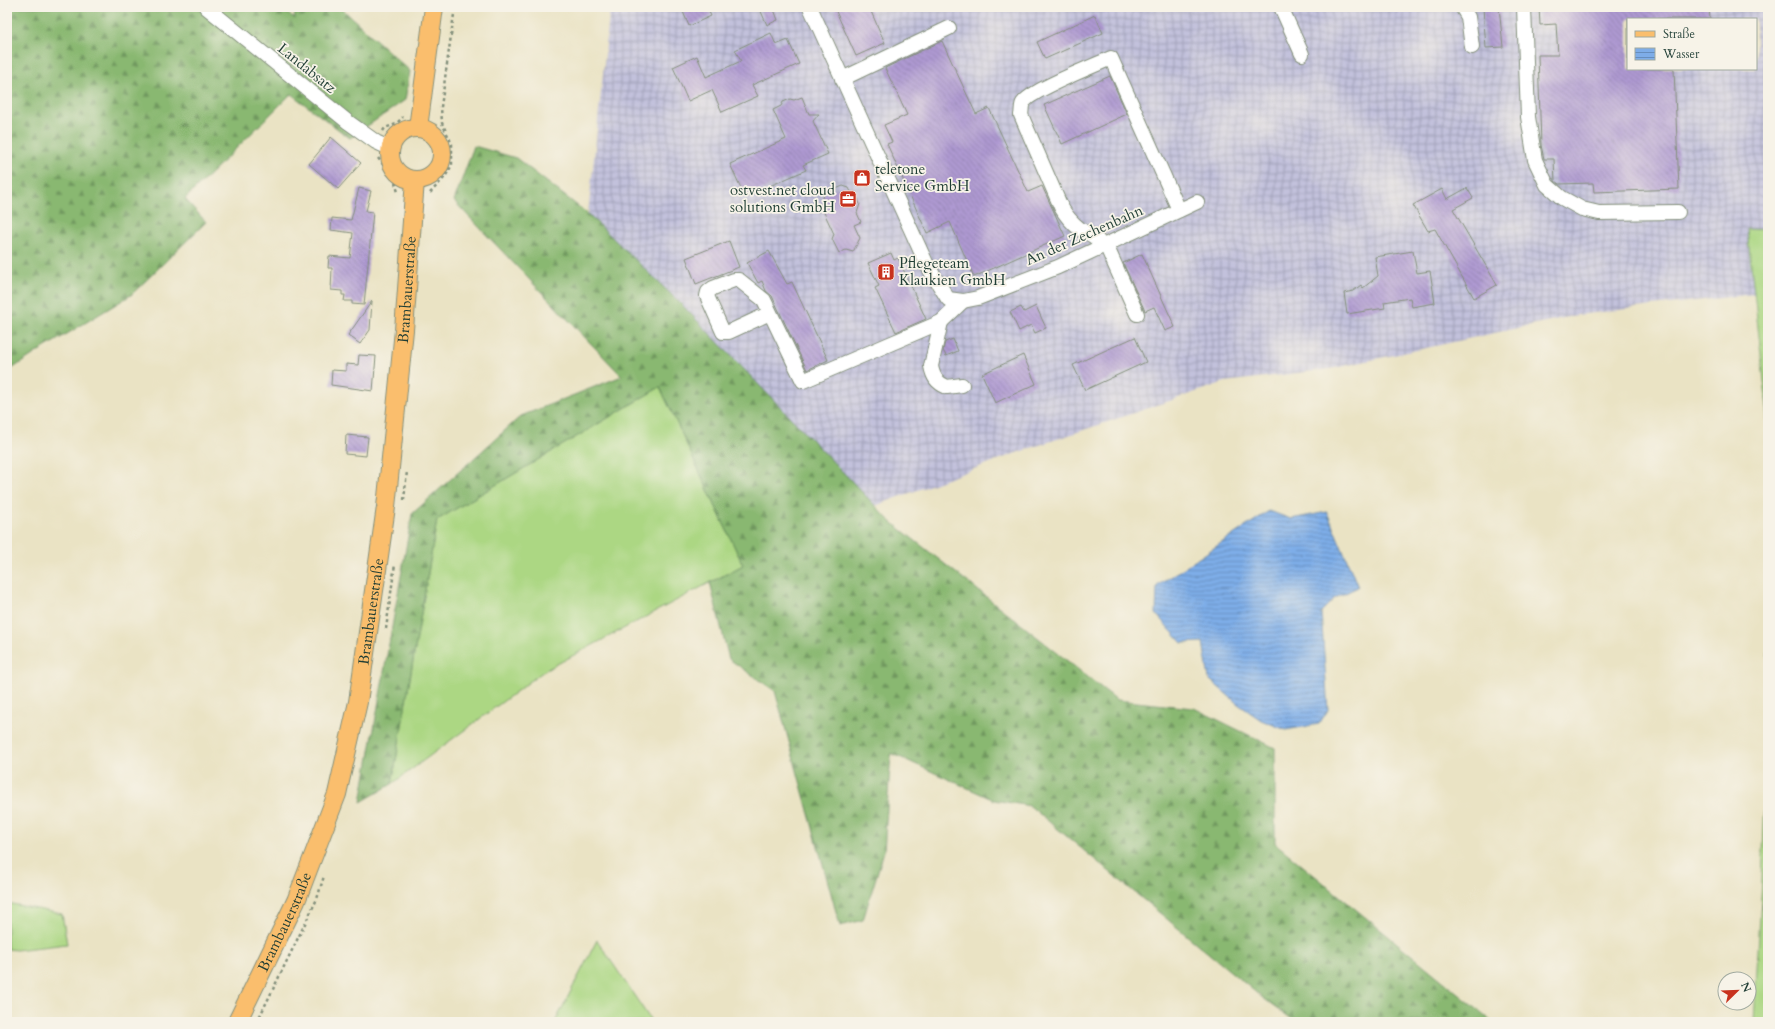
<svg xmlns="http://www.w3.org/2000/svg" width="1775" height="1029" font-family="Cardo,serif">
  <style>
    .industrial { fill: url(#industrial-grid); fill-rule: evenodd }
    .grass { fill: #acd783; stroke: #668a5c }
    .forest { fill: url(#forest-firs); stroke: #547a52 }
    .water { fill: url(#water-rules); stroke: #4e758e }
    .building { fill: url(#building-back-hatch) }
    .lines { fill: none; stroke-linecap: round; stroke-linejoin: round }
    .minor-casing { stroke: #84907c; stroke-width: 16 }
    .major-casing { stroke: #84907c; stroke-width: 20 }
    .path { stroke: #84907c; stroke-width: 2.5; stroke-dasharray: 3 3; stroke-linecap: butt }
    .minor { stroke: #fff; stroke-width: 14 }
    .major { stroke: #fabe6d; stroke-width: 18 }
    .labels { text-anchor: middle; stroke-width: 3.5; stroke-linejoin: round; paint-order: stroke }
    .street-label { font-size: 15px; fill: #1f3d34; stroke: #f7f3e8 }
    .poi-label { font-size: 15px; fill: #1f3d34; stroke: #f7f3e8; text-anchor: start }
  </style>
  <defs>
    <pattern id="industrial-grid" width="8" height="8" patternUnits="userSpaceOnUse"><rect width="8" height="8" fill="#c2c1dc"/><path d="M0 4h8M4 0v8" fill="none" stroke="#9d9eb3"/></pattern>
    <pattern id="forest-firs" width="22" height="20" patternUnits="userSpaceOnUse"><rect width="22" height="20" fill="#89b871"/><path d="M5 1l3.5 6h-7zM16 11l3.5 6h-7z" fill="#6f975e"/></pattern>
    <pattern id="water-rules" width="6" height="5" patternUnits="userSpaceOnUse"><rect width="6" height="5" fill="#7eade8"/><path d="M0 2.5h6" fill="none" stroke="#678ebd"/></pattern>
    <pattern id="building-back-hatch" width="6" height="6" patternUnits="userSpaceOnUse"><rect width="6" height="6" fill="#ae99d1"/><path d="M-1 5l2 2M0 0l6 6M5-1l2 2" fill="none" stroke="#8d7eaa"/></pattern>
  </defs>
  <rect width="100%" height="100%" fill="#f7f3e8"/>
  <filter id="ink" filterUnits="userSpaceOnUse"><feTurbulence type="fractalNoise" baseFrequency=".025" numOctaves="2"/><feDisplacementMap in="SourceGraphic" scale="8" xChannelSelector="R" yChannelSelector="G"/><feConvolveMatrix kernelMatrix="1 2 1 2 8 2 1 2 1" color-interpolation-filters="sRGB"/></filter>
  <filter id="wash" filterUnits="userSpaceOnUse"><feTurbulence type="fractalNoise" baseFrequency=".012" numOctaves="4" result="noise"/><feDisplacementMap in="SourceGraphic" scale="16" xChannelSelector="R" yChannelSelector="G"/><feGaussianBlur stdDeviation="0.9" result="paint"/><feColorMatrix in="noise" values="0 0 0 0 0 0 0 0 0 0 0 0 0 0 0 0 0 1.4 0 .05"/><feComposite in="paint" operator="in"/></filter>
  <g filter="url(#wash)">
    <rect width="100%" height="100%" fill="#eae3c4"/>
    <path class="industrial" d="M610 7H1768V230H1747L1754 294 1577 315 1330 369 1225 382 1019 452 875 506 684 307 588 214ZM1628 19H1756V69H1628Z"/>
    <g class="grass">
      <path d="M1747 229 1768 230V689L1767 408Z"/>
      <path d="M660 387 743 565 544 671 392 784 437 520Z"/>
      <path d="M1768 718V1022H1754L1762 880Z"/>
      <path d="M7 903 62 914 67 944 16 950 7 949Z"/>
      <path d="M597 940 652 1022H555Z"/>
    </g>
    <g class="forest">
      <path d="M7 7H280L295 19 294 7H340L410 71 405 100 350 138 291 94 185 199 206 222 131 295 39 351 7 372Z"/>
      <path d="M474 146 516 158 588 214 684 307 889 520 1117 700 1194 708 1275 748V843L1493 1022H1296L1259 995 1030 806 994 800 891 753 884 851 863 920 840 926 775 691 729 659 710 583 743 565 660 387 437 520 392 784 361 802 412 514 521 416 622 376 454 201Z"/>
    </g>
    <path class="water" d="M1269 511 1291 519 1327 512 1358 587 1335 598 1321 612 1328 710 1319 724 1286 730 1261 720 1238 704 1209 679 1203 642 1182 643 1156 614 1157 586Z"/>
    <g id="blocks">
      <g class="building">
        <path d="M681 7H707L711 16 689 26Z"/>
        <path d="M759 7H773L778 20 767 25Z"/>
        <path d="M834 7H869L885 43 856 56Z"/>
        <path d="M1499 7 1503 47 1486 48 1483 8Z"/>
        <path d="M1539 7H1709L1710 19H1628V69H1674L1679 189 1594 192 1593 183 1559 184 1555 181 1554 159H1544L1541 145 1538 55H1558L1556 24 1540 25Z"/>
        <path d="M1095 15 1103 33 1045 59 1037 42Z"/>
        <path d="M771 33 776 45 788 40 799 64 752 85 758 96 722 112 712 90 688 101 673 67 697 56 706 77 741 61 735 50Z"/>
        <path d="M942 41 976 114 989 108 1028 192 1042 186 1065 236 974 277 950 222 927 233 887 144 892 142 884 125 907 115 885 68Z"/>
        <path d="M1110 76 1127 114 1062 144 1044 105Z"/>
        <path d="M802 97 809 114H819L813 121 828 154 803 165 806 170 745 197 730 164 786 139 773 110 781 106 783 102 790 99 794 100Z"/>
        <path d="M331 137 361 163 338 189 309 164Z"/>
        <path d="M843 186 849 188 851 192 855 194 860 204 857 213 861 222 854 225 860 238 853 252 846 250 839 253 832 239 834 234 821 206 824 194Z"/>
        <path d="M359 188 371 191 366 211 373 212 364 305 352 304V301H344L345 295H342V291L331 290 332 268H328L329 256 350 258 353 233 331 230 332 218 351 220Z"/>
        <path d="M1467 188 1473 198 1453 209 1497 285 1474 298 1435 229 1428 231 1413 205 1442 189 1447 199Z"/>
        <path d="M729 241 739 267 696 284 686 258Z"/>
        <path d="M769 251 787 284 792 282 828 360 807 370 772 296 766 291 762 281 758 283 747 263Z"/>
        <path d="M1413 251 1417 273 1430 271 1435 303 1412 307 1410 298 1384 302 1385 308 1347 314 1344 293 1353 291 1361 285 1363 288 1378 276 1375 257Z"/>
        <path d="M891 253 894 260 898 258 926 319 896 332 875 288 879 286 868 263Z"/>
        <path d="M1142 254 1175 327 1165 331 1154 307 1145 311 1123 263Z"/>
        <path d="M372 301 370 330 360 344 348 335Z"/>
        <path d="M1036 306 1046 328 1035 333 1031 325 1019 331 1010 312 1021 307 1024 312Z"/>
        <path d="M1135 337 1146 362 1085 390 1073 365Z"/>
        <path d="M953 339 958 351 946 356 943 350 945 342Z"/>
        <path d="M359 355 376 356 373 391 331 385 332 370 346 371V364L358 365Z"/>
        <path d="M1023 355 1036 384 995 403 982 374Z"/>
        <path d="M346 435 368 437 366 456 345 454Z"/>
      </g>
    </g>
  </g>
  <g filter="url(#ink)">
    <use href="#blocks" fill-opacity="0" stroke="#84907c" stroke-width="1"/>
    <g class="lines">
      <defs>
        <g id="minor">
          <path d="M206 7 348 122 376 142 391 149"/>
          <path d="M810 7 927 265 948 299 963 301 978 298 1058 267 1197 202"/>
          <path d="M1281 7 1302 54"/>
          <path d="M1462 7 1468 17 1472 47"/>
          <path d="M1524 7 1528 117 1535 160 1547 185 1562 198 1582 209 1599 213 1678 212"/>
          <path d="M842 79 949 28"/>
          <path d="M1106 245 1137 314"/>
          <path d="M1102 247C1095 234 1091 236 1080 229 1072 223 1066 216 1061 207L1021 115C1022 111 1021 106 1023 103 1031 90 1094 66 1111 58L1179 210"/>
          <path d="M770 313 729 332H723L707 296 708 292 713 288 734 280H739L764 300 803 381 941 322 963 301"/>
          <path d="M941 322 931 366C933 377 937 383 947 387L962 385"/>
        </g>
        <g id="major">
          <path d="M418 128 434 7"/>
          <circle cx="416" cy="154" r="26"/>
          <path id="s1" d="M237 1022 296 901 337 794 358 702 386 507 404 330 415 180"/>
        </g>
      </defs>
      <use href="#minor" class="minor-casing"/>
      <use href="#major" class="major-casing"/>
      <g class="path">
        <path d="M383 131 385 128 396 124 403 117"/>
        <path d="M378 158 394 179 398 192"/>
        <path d="M430 193 445 177 452 165V144L442 123 441 107 455 7"/>
        <path d="M404 500 407 471"/>
        <path d="M386 629 395 564"/>
        <path d="M257 1022 317 899 324 876"/>
      </g>
      <use href="#minor" class="minor"/>
      <use href="#major" class="major"/>
    </g>
  </g>
  <defs>
    <symbol id="shop-square" viewBox="-11 -11 22 22"><rect x="-9" y="-9" width="18" height="18" rx="4" fill="#c8321e" stroke="#f7f3e8"/><path d="M-5-2.5h2.3a2.7 3.5 0 0 1 5.4 0H5L5.5 6h-11ZM-1.5-2.5h3a1.5 2.3 0 0 0-3 0Z" fill="#fff"/></symbol>
    <symbol id="office-square" viewBox="-11 -11 22 22"><rect x="-9" y="-9" width="18" height="18" rx="4" fill="#c8321e" stroke="#f7f3e8"/><path d="M-6-3h4V-5.5h4V-3h4V5H-6ZM-1-4.5V-3h2v-1.5ZM-6 0V1H6V0Z" fill="#fff"/></symbol>
    <symbol id="building-square" viewBox="-11 -11 22 22"><rect x="-9" y="-9" width="18" height="18" rx="4" fill="#c8321e" stroke="#f7f3e8"/><path d="M-4-6H4V6H1V3H-1V6H-4ZM-2.5-4.3h1.7v1.8h-1.7ZM.8-4.3h1.7v1.8H.8ZM-2.5-1h1.7V.8h-1.7ZM.8-1h1.7V.8H.8Z" fill="#fff"/></symbol>
  </defs>
  <g fill-rule="evenodd">
    <use href="#shop-square" x="852" y="168" width="20" height="20"/>
    <use href="#office-square" x="838" y="189" width="20" height="20"/>
    <use href="#building-square" x="876" y="262" width="20" height="20"/>
  </g>
  <g class="labels">
    <g class="street-label">
      <text transform="translate(307 68) rotate(39)" y="5">Landabsatz</text>
      <text transform="translate(1084 235) rotate(-24)" y="5">An der Zechenbahn</text>
      <text dy="5" stroke="none"><textPath href="#s1" startOffset="759">Brambauerstraße</textPath></text>
      <text dy="5" stroke="none"><textPath href="#s1" startOffset="435">Brambauerstraße</textPath></text>
      <text dy="5" stroke="none"><textPath href="#s1" startOffset="111">Brambauerstraße</textPath></text>
    </g>
    <g class="poi-label">
      <text x="875" y="174">teletone<tspan x="875" dy="17">Service GmbH</tspan></text>
      <text x="835" y="195" text-anchor="end">ostvest.net cloud<tspan x="835" dy="17">solutions GmbH</tspan></text>
      <text x="899" y="268">Pflegeteam<tspan x="899" dy="17">Klaukien GmbH</tspan></text>
    </g>
  </g>
  <rect width="1775" height="1029" fill="none" stroke="#f7f3e8" stroke-width="24"/>
  <rect x="1627" y="18" width="130" height="52" fill="#f7f3e8" stroke="#a1aaa0"/>
  <rect x="1635" y="31" width="20" height="6" fill="#fabe6d" stroke="#a1aaa0"/>
  <text x="1663" y="38" font-size="12" fill="#1f3d34">Straße</text>
  <rect x="1635" y="48" width="20" height="12" fill="url(#water-rules)" stroke="#a1aaa0"/>
  <text x="1663" y="58" font-size="12" fill="#1f3d34">Wasser</text>
  <g transform="translate(1737 991) rotate(67)"><circle r="19" fill="#f7f3e8" stroke="#a1aaa0"/>
  <path d="M0-3L7 15L0 10L-7 15Z" fill="#c8321e"/>
  <text y="-6" font-size="11" font-weight="bold" text-anchor="middle" fill="#1f3d34">N</text>
  </g>
</svg>
